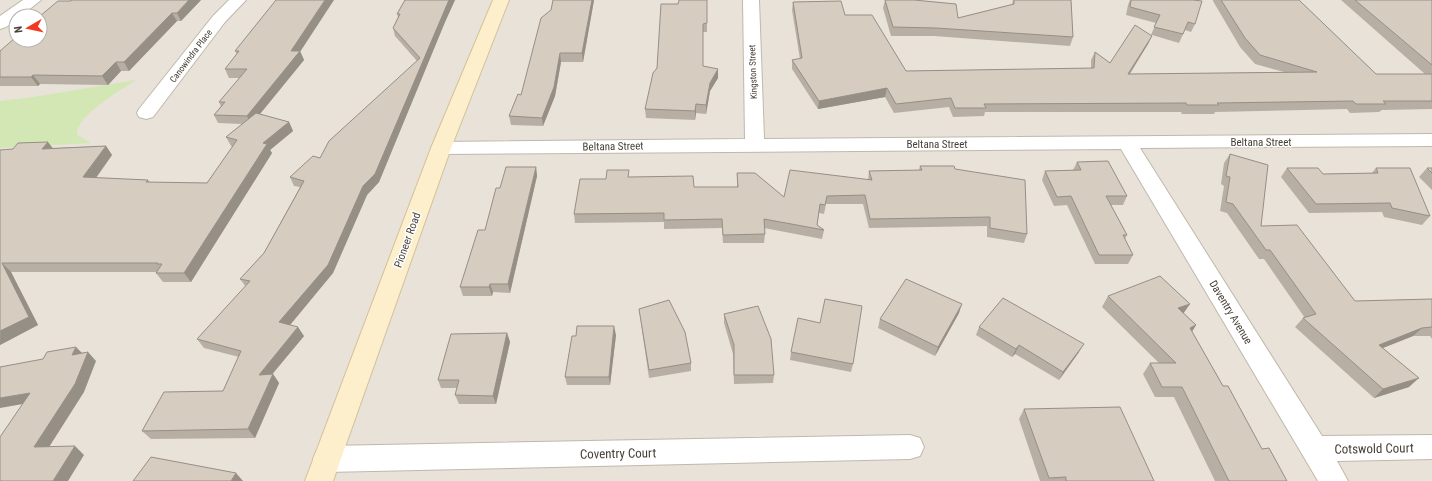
<svg xmlns="http://www.w3.org/2000/svg" width="1432" height="481" font-family="'Roboto Condensed',sans-serif">
  <style>
    .residential { fill: #e8e2d8; fill-rule: evenodd }
    .green { fill: #d2e7b4 }
    .lines { fill: none; stroke-linecap: round; stroke-linejoin: round }
    .minor-casing { stroke: #c0b8ac; stroke-width: 2 }
    .secondary-casing { stroke: #d3c19a; stroke-width: 2 }
    .minor { fill: #fff; fill-rule: evenodd }
    .secondary { fill: #fdefcb; fill-rule: evenodd }
    .wall { fill: #b8afa4 }
    .shaded-wall { fill: #968f86 }
    .building { fill: #d6ccbf; stroke: #968f86 }
    .labels { text-anchor: middle; stroke-width: 3; stroke-linejoin: round; paint-order: stroke }
    .far-street-label { font-size: 9px; fill: #484138; stroke: #fff }
    .street-label { font-size: 11px; fill: #484138; stroke: #fff }
    .near-street-label { font-size: 13px; fill: #484138; stroke: #fff }
  </style>
  <rect width="100%" height="100%" fill="#f4f1ea"/>
  <path class="residential" d="M0 0H1432V481H0ZM16 16H40V40H16Z"/>
  <path class="green" d="M136 80C121 90 75 116 77 135L91 143 0 148V101L34 97Z"/>
  <g class="lines">
    <defs>
      <g id="minor">
        <path d="M23 0H41L21 16H16V20L6 27 0 29V16Z"/>
        <path d="M229 0H246L225 22 153 117 146 119 139 117 137 113 139 109 213 16Z"/>
        <path d="M743 0H759L764 139 1432 134V146L1140 148 1322 436 1432 435V459L1337 461 1348 481H1318L1121 149 441 154 434 152 431 148 434 144 441 142 745 139Z"/>
        <path d="M910 435 920 438 924 447 920 456 910 459 327 472 317 468 313 459 317 450 327 446Z"/>
      </g>
      <path id="secondary" d="M493 0H509L451 148 333 481H305L431 148Z"/>
    </defs>
    <use href="#minor" class="minor-casing"/>
    <use href="#secondary" class="secondary-casing"/>
    <use href="#minor" class="minor"/>
    <use href="#secondary" class="secondary"/>
  </g>
  <g class="wall">
    <path d="M201 0 181 21H177L129 71H121L108 85 40 84 38 86H0V51Z"/>
    <path d="M405 0H455L445 22 379 182 367 195 333 273 290 325 304 336 272 374H273L279 383 255 438 151 439 142 431 223 391 239 357 204 348 197 339 246 287 240 279 264 253 300 187 294 186 290 177 320 158 417 61 395 36 393 28 398 17 397 14Z"/>
    <path d="M594 0 583 62H561L555 96 543 126 511 125 509 116 521 95Z"/>
    <path d="M707 0V32H703V66L718 78 710 91 706 114 696 113 695 120 646 118 645 109 657 68 678 4Z"/>
    <path d="M885 0 958 18 1012 5 1013 0H1071L1073 37 1070 46 934 36H891L883 8Z"/>
    <path d="M1130 0H1193L1195 24 1191 32 1185 30 1179 43 1152 35 1148 44 1130 74 1284 72 1255 64 1240 47 1213 1V0H1299L1376 74H1425L1341 0H1432V109L1382 110 1379 112 1350 113 1347 109 1215 112 1214 114H1182L1181 112H985L984 116 953 117 949 107 894 113 885 97 818 109 792 69V60L800 59 792 10 793 2 845 15 906 71 1091 68V60L1095 52 1110 63 1151 35 1156 23 1126 15 1128 5Z"/>
    <path d="M235 51H300L304 60 260 114 289 122 293 131 270 150 272 153 191 282H163L156 273V272H11L38 325 0 345V150L106 146 112 155 96 178 148 180 150 182 207 183 233 147 231 146 226 137 242 124 218 123 214 115 221 106 219 102 240 78H229L225 69 237 54Z"/>
    <path d="M1230 154 1261 226 1355 301 1432 299V339L1430 336H1413L1383 348 1409 387 1374 398 1295 327 1303 318H1305L1264 259H1259L1227 213 1220 211 1224 186 1221 184 1224 163Z"/>
    <path d="M1077 162 1127 196 1123 205H1111L1127 235 1125 239 1133 255 1128 264H1095L1067 205 1054 206 1042 180 1045 171 1073 170Z"/>
    <path d="M920 166 955 169 1027 234 1024 243 987 237V226L869 228 863 204H826L824 214 819 213 817 225 824 230 822 239 764 228 765 234 764 243H723L722 228 664 229V222L575 223 574 214 630 177 694 187H737V173L784 197 868 180 869 171 919 170Z"/>
    <path d="M536 167 537 176 510 293 493 292 492 296H463L460 287 485 230 500 188Z"/>
    <path d="M1287 168 1323 174 1372 173 1376 168 1430 216 1422 225 1384 217 1382 212 1309 213 1281 177Z"/>
    <path d="M1427 168H1432V190L1419 177Z"/>
    <path d="M1108 296 1183 313 1196 325 1192 332 1223 386 1262 449 1287 481H1215L1174 397H1155L1143 374 1150 363H1159L1102 307Z"/>
    <path d="M639 309 691 363V371L649 378Z"/>
    <path d="M959 313 935 356 878 328 880 319Z"/>
    <path d="M724 314 774 375 773 383 734 384 733 354 724 323Z"/>
    <path d="M979 327 1079 352 1059 380 1015 354 1012 357 976 335Z"/>
    <path d="M507 333 510 342 496 404H459L455 395 457 388H441L438 380Z"/>
    <path d="M616 335 610 385H567L565 377Z"/>
    <path d="M791 352 853 364 851 372 790 360Z"/>
    <path d="M1024 409 1154 481H1040L1019 419Z"/>
  </g>
  <g class="shaded-wall">
    <path d="M189 0H201L181 21 177 13Z"/>
    <path d="M325 0H334L300 52V51L304 60 251 125 247 116Z"/>
    <path d="M449 0H455L445 22 379 182 367 195 333 273 285 331 279 322 363 186Z"/>
    <path d="M592 0H594L583 62 582 53Z"/>
    <path d="M172 13 177 21 129 71 124 62Z"/>
    <path d="M1152 36 1148 44 1124 82 1128 74Z"/>
    <path d="M560 53 561 62 555 96 543 126 542 118Z"/>
    <path d="M116 62 121 71 108 85 102 76Z"/>
    <path d="M718 69V78L710 91 706 114V105L710 83Z"/>
    <path d="M33 75 40 84 38 86 31 77Z"/>
    <path d="M887 88 885 97 818 109 819 101Z"/>
    <path d="M696 104V113L695 120V111Z"/>
    <path d="M289 122 293 131 270 150 272 153 191 282 184 273 263 143Z"/>
    <path d="M48 142 55 151 42 149Z"/>
    <path d="M106 146 112 155 90 186 83 177Z"/>
    <path d="M536 167 537 176 510 293 508 284Z"/>
    <path d="M2 263 11 272 38 325 0 345Z"/>
    <path d="M490 284 493 292 492 296 489 287Z"/>
    <path d="M962 304 959 313 935 356 938 347Z"/>
    <path d="M1190 304 1183 314 1178 308Z"/>
    <path d="M1196 325 1189 336 1190 328Z"/>
    <path d="M614 326 616 335 610 385 609 377Z"/>
    <path d="M298 327 304 336 265 383 259 375Z"/>
    <path d="M1422 328 1413 336 1370 353 1379 345Z"/>
    <path d="M507 333 510 342 496 404 493 396Z"/>
    <path d="M1084 344 1079 352 1059 380 1063 372Z"/>
    <path d="M1019 345 1015 354 1012 357 1016 349Z"/>
    <path d="M76 347 84 355H72Z"/>
    <path d="M88 352 96 361 84 392 44 455 34 447Z"/>
    <path d="M273 374 279 383 255 438 248 429Z"/>
    <path d="M1419 378 1409 387 1374 398 1383 389Z"/>
    <path d="M30 393 40 401 0 408V398Z"/>
    <path d="M75 446 84 455 68 481H53Z"/>
    <path d="M236 473 243 481H231Z"/>
  </g>
  <g class="building">
    <path d="M71 0H189L177 13H172L124 62H116L102 76 33 75 31 77H0V51L16 37V40H40V16L58 1H71Z"/>
    <path d="M276 0H325L291 51H300L247 116 214 115 225 102H219L247 69H225L239 51H235Z"/>
    <path d="M405 0H449L443 14 375 174 363 186 328 265 279 322 298 327 259 375 273 374 248 429 142 431 164 392 223 391 241 351 197 339 250 281 240 279 264 253 304 181 290 177 313 156 320 158 329 141 420 58 393 28 400 14H397Z"/>
    <path d="M553 0H592L582 53H560L554 87 542 118 509 116 518 94 521 95 541 18 551 10Z"/>
    <path d="M679 0H707V23L703 24V66L718 69 710 83 706 105 696 104 695 111 645 109 653 73 657 68 661 4H678Z"/>
    <path d="M885 0H914L956 4 958 18 1014 4V0H1071L1073 37 936 28 893 27Z"/>
    <path d="M1131 0H1193L1202 1 1195 24 1188 22 1183 34 1154 27 1160 15 1130 7Z"/>
    <path d="M1221 0H1299L1376 74H1432V101H1383L1386 104H1356L1353 101 1217 103 1219 105H1187L1186 103 984 104 986 108H955L951 98 896 104 887 88 819 101 792 60 802 58 793 2 841 1 845 15H872L906 71 1094 68 1095 52 1110 63 1135 25 1152 36 1128 74 1317 72 1260 55 1245 38Z"/>
    <path d="M1355 0H1432V65Z"/>
    <path d="M256 113 289 122 263 143 267 144 184 273H156L162 264H157L158 263H2L29 317 0 331V150L13 149 18 143 48 142 42 149 106 146 83 177 148 180 146 182 207 183 237 140 226 137Z"/>
    <path d="M1230 154 1268 165 1261 226 1297 225 1355 301 1432 299V327L1422 328 1379 345 1419 378 1383 389 1303 318 1316 314 1270 250H1266L1233 204 1226 202 1230 177 1226 176Z"/>
    <path d="M1108 161 1127 196H1106L1127 235H1123L1133 255H1099L1071 196 1057 197 1045 171 1081 170 1077 162Z"/>
    <path d="M920 166H954L955 169 1025 180 1027 234 990 228V217L870 219 865 195 827 196 825 205 820 204 817 225 824 230 764 219 765 234 723 235 722 219 664 220V213L574 214 580 179H606L607 170H629L628 177 693 176 694 187H738L737 173H755L784 197 790 170 872 180 869 171 922 170Z"/>
    <path d="M506 167H536L508 284H490L489 287H460L478 230H485L496 188H500Z"/>
    <path d="M1287 168H1318L1323 174 1378 173 1376 168H1410L1430 216 1392 208 1390 203 1316 204Z"/>
    <path d="M1427 168H1432V173Z"/>
    <path d="M1160 276 1190 304 1178 308 1196 325 1190 328 1223 386H1228L1262 449 1269 448 1287 481H1229L1182 387H1162L1150 363H1176L1108 296Z"/>
    <path d="M906 279 962 304 938 347 880 319Z"/>
    <path d="M1003 298 1084 344 1063 372 1019 345 1016 349 979 327Z"/>
    <path d="M825 299 862 306 853 364 791 352 798 318 820 323Z"/>
    <path d="M669 300 685 332 691 363 649 370 639 309Z"/>
    <path d="M758 306 771 339 774 375H734V345L724 314Z"/>
    <path d="M577 326H614L609 377H565L572 336H576Z"/>
    <path d="M507 333 493 396 455 395 459 380H438L451 334Z"/>
    <path d="M76 347 72 355 88 352 75 384 34 447 75 446 53 481H0V437L30 393 0 398V367L43 359 47 352Z"/>
    <path d="M1120 407 1154 481H1066V477L1049 478 1024 409Z"/>
    <path d="M151 457 236 473 231 481H133Z"/>
  </g>
  <g class="labels">
    <g class="far-street-label">
      <text transform="translate(191 56) rotate(-53)" y="3">Canowindra Place</text>
      <text transform="translate(753 72) rotate(-92)" y="3">Kingston Street</text>
    </g>
    <g class="street-label">
      <text x="1261" y="146">Beltana Street</text>
      <text x="937" y="148">Beltana Street</text>
      <text transform="translate(613 146) rotate(-1)" y="4">Beltana Street</text>
      <text transform="translate(407 240) rotate(-70)" y="4">Pioneer Road</text>
      <text transform="translate(1231 312) rotate(59)" y="4">Daventry Avenue</text>
    </g>
    <g class="near-street-label">
      <text transform="translate(1374 448) rotate(-1)" y="5">Cotswold Court</text>
      <text transform="translate(618 453) rotate(-1)" y="5">Coventry Court</text>
    </g>
  </g>
  <g transform="translate(28 28) rotate(261)"><circle r="19" fill="#ffffff" stroke="#b6b3af"/>
  <path d="M0-3L7 15L0 10L-7 15Z" fill="#f43721"/>
  <text y="-6" font-size="11" font-weight="bold" text-anchor="middle" fill="#484138">N</text>
  </g>
</svg>
